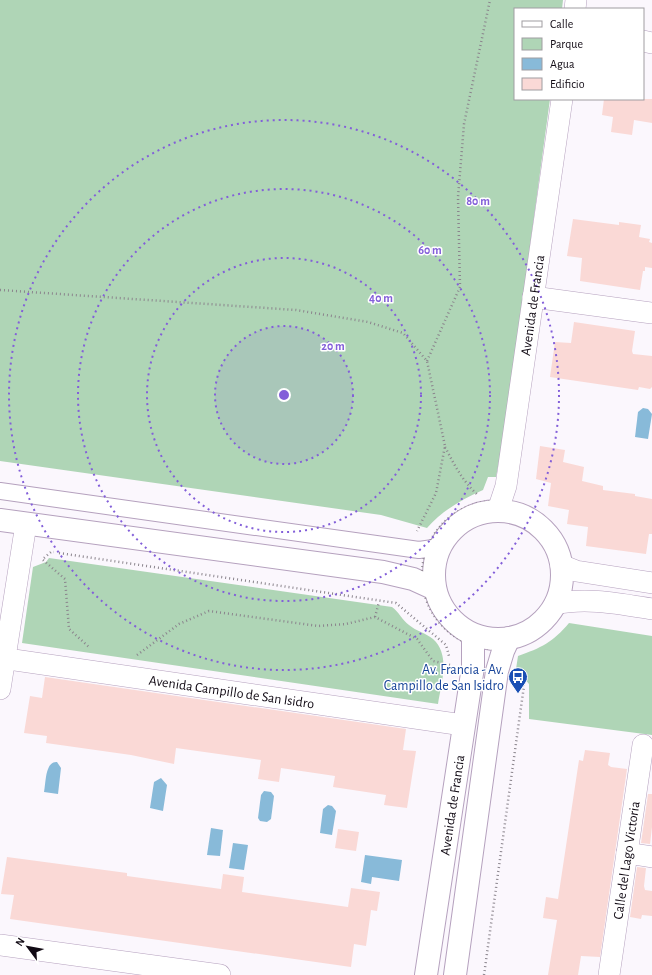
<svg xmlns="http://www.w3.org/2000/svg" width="652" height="975" font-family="'Alegreya Sans',sans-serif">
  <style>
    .green { fill: #afd5b6 }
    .water { fill: #88bad9 }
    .building { fill: #fad9d6 }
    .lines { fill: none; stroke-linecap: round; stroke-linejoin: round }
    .pedestrian-casing { stroke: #b5a1be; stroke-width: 18 }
    .minor-casing { stroke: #b5a1be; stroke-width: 22 }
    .tertiary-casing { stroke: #b5a1be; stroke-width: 24 }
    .path { stroke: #8b858d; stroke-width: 2.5; stroke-dasharray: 1 3; stroke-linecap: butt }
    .pedestrian { stroke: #fff; stroke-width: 16 }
    .minor { stroke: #fff; stroke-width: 21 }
    .tertiary { stroke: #fff; stroke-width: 22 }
    .ring { fill: none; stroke: #835fd9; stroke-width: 2; stroke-dasharray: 2 4 }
    .labels { text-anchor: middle; stroke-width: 3; stroke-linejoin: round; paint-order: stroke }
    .street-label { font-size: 14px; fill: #110a14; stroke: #fff }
    .transit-label { font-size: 14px; fill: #164399; stroke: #fff; text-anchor: end }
    .centre { fill: #835fd9; stroke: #fff; stroke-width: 2 }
    .ring-label { font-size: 12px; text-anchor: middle; font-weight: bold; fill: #835fd9; stroke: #fff; stroke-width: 3; stroke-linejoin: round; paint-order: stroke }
  </style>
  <rect width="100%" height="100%" fill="#fbf7fd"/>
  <g class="green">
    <path d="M0 0H563L562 9H515V99H550L505 431 496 477H488L483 490C461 500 443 510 427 528L381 515 0 461Z"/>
    <path d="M49 558 392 607C399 612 402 620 409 625 416 631 426 633 433 639 451 655 441 684 438 704L22 643 33 567 46 562Z"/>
    <path d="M569 623 652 636V735L529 719V684L516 669 518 656C541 648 553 642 569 623Z"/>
  </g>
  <g class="water">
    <path d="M643 408 648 409 652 414 648 439 635 437 638 412Z"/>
    <path d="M57 762 61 768 58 794 44 792C46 783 45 761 57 762Z"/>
    <path d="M161 778 167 785 163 811 150 808 154 782Z"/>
    <path d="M264 791 271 792 274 796 271 819 267 822 260 821 258 818 261 795Z"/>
    <path d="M328 805 332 806 336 811 332 835 320 833 323 809Z"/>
    <path d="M211 828 223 830 220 856 207 855Z"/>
    <path d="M233 843 248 845 244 870 229 868Z"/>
    <path d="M365 855 402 860 399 881 372 877 371 884 361 882Z"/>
  </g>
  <g class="building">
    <path d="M604 99H652V123L634 120 632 135 611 132 613 117 602 115Z"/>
    <path d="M573 219 619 225V222L641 225 639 237 650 239 649 242 652 243V268L645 267V271H643L640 290 580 281 582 258 567 256Z"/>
    <path d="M574 322 635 331 632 351 633 354 652 356V387L650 389 639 387 638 390 550 377 555 342 571 343Z"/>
    <path d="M540 446 565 450 563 462 584 467 582 481 603 486V490L635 494V496L652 499V534H649L646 554 586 546 588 527 567 524 569 510 548 506 551 483 536 479Z"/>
    <path d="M45 677 406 729 403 750 416 751 407 808 384 805 386 795 333 787 335 776 281 768 279 782 258 779 261 760 176 748 174 764 131 755 46 743 47 736 24 733 30 696 42 698Z"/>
    <path d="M585 750 610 753 608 765 611 767 627 769 600 957 581 956 578 975H548L557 920 543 918 546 897 558 899 579 760 583 761Z"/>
    <path d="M648 794H652V827L650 844 641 843Z"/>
    <path d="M338 829 359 832 356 851 335 848Z"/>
    <path d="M7 857 127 873V876L221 889 223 874 244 877 242 892 348 907 351 888 380 892 377 911 371 910 366 946 354 944 351 967 10 919 14 895 1 894Z"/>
    <path d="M637 867 646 868 644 886 645 890 652 891V916L642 915 641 919 630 917Z"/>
  </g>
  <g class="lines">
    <defs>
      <path id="pedestrian" d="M0 491 419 550 440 547"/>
      <g id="minor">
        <path d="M575 9 576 0"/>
        <path d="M643 41 652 43"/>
        <path d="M533 297 652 313"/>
        <path id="s1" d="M498 510 506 486 562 99"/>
        <path d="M561 565 576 571 652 583"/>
        <path d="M555 604C587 597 620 604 652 609"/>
        <path id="s2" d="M0 658 463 725"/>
        <path d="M0 689 26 524"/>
        <path d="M627 853 652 857"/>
        <path d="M0 945 220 975"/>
        <path id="s3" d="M609 975 643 745"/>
      </g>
      <g id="tertiary">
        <circle cx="498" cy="575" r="64"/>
        <path d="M0 520 383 572 413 579 435 589"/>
        <path id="s4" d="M426 975 473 667V635"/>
        <path d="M455 975 497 671 503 651 509 638"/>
      </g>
    </defs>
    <use href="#pedestrian" class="pedestrian-casing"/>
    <use href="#minor" class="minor-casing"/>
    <use href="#tertiary" class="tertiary-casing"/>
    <g class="path">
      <path d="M0 290 296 310 368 322 403 333 427 361 445 446 436 493 417 531"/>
      <path d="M427 361 460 287 458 197 464 124 490 0"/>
      <path d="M445 447C455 466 463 482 479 496"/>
      <circle cx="496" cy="575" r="74"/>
      <path d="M59 553 396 603 446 645 449 656"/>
      <path d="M44 558 51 552H54"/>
      <path d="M43 560 65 579 69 629 89 647"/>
      <path d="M375 617 379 602"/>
      <path d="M137 655 179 624 209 611 318 626 346 624 375 617 417 639 433 661 450 665"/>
      <path d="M484 975 521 707 524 686 518 680"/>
    </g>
    <use href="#pedestrian" class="pedestrian"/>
    <use href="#minor" class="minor"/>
    <use href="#tertiary" class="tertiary"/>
  </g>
  <circle cx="284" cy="395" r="69" fill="#835fd9" fill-opacity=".12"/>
  <g class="ring">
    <circle cx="284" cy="395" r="69"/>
    <circle cx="284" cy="395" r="137"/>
    <circle cx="284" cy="395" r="206"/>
    <circle cx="284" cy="395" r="275"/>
  </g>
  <defs>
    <symbol id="bus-pin" viewBox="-11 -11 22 30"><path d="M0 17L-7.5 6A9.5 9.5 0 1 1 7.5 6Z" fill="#1a4fb4" stroke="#fff"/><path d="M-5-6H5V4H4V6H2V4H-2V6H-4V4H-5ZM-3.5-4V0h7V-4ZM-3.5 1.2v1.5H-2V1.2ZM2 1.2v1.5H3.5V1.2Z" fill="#fff"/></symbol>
  </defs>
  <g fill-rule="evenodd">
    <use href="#bus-pin" x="507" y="666" width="22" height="30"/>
  </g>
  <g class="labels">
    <g class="street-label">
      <text dy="5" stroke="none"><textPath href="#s1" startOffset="208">Avenida de Francia</textPath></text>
      <text dy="5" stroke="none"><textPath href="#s2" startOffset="234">Avenida Campillo de San Isidro</textPath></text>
      <text dy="5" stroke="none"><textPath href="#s4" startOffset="172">Avenida de Francia</textPath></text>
      <text dy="5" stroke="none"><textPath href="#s3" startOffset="116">Calle del Lago Victoria</textPath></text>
    </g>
    <g class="transit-label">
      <text x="504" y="674">Av. Francia - Av.<tspan x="504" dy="16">Campillo de San Isidro</tspan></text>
    </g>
  </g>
  <circle cx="284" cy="395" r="6" class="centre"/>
  <g class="ring-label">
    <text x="478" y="205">80 m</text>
    <text x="430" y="254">60 m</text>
    <text x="381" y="302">40 m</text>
    <text x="333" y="350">20 m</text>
  </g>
  <rect x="514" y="8" width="130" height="92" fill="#ffffff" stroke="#a09da1"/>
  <rect x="522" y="21" width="20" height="6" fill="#ffffff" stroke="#a09da1"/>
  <text x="550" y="28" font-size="12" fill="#110a14">Calle</text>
  <rect x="522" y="38" width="20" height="12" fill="#afd5b6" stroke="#a09da1"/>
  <text x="550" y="48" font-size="12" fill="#110a14">Parque</text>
  <rect x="522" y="58" width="20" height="12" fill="#88bad9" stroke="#a09da1"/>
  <text x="550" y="68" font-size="12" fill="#110a14">Agua</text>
  <rect x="522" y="78" width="20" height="12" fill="#fad9d6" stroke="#a09da1"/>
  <text x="550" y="88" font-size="12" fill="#110a14">Edificio</text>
  <g transform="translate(28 947) rotate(302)" stroke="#ffffff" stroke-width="3" paint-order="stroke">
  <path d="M0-3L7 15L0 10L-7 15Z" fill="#110a14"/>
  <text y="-6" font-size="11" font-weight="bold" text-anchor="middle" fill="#110a14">N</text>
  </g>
</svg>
